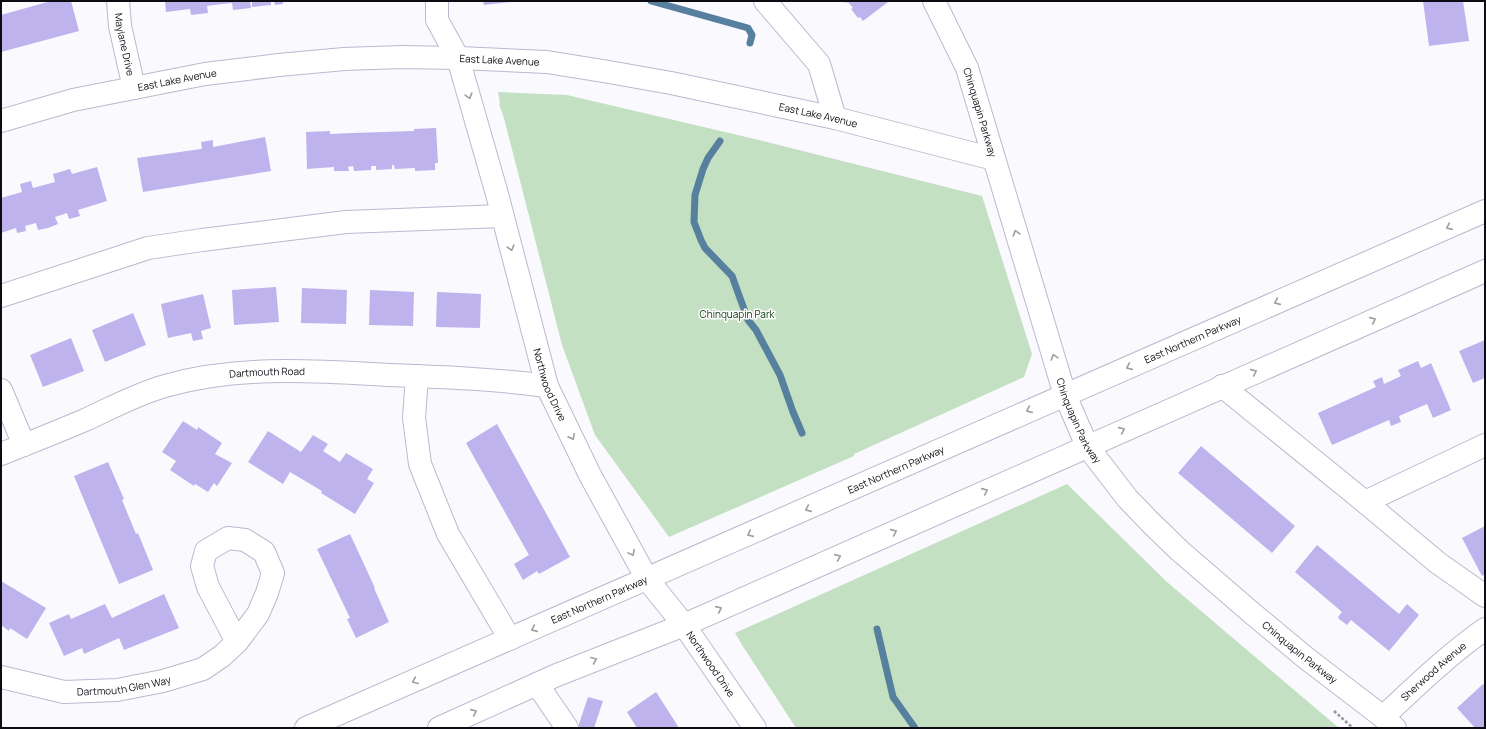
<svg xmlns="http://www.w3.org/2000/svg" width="1486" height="729" font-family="Manrope,sans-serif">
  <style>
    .green { fill: #c3e0c2 }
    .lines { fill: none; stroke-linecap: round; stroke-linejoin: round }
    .stream { stroke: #56809d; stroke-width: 7 }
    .building { fill: #bfb3ee }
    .minor-casing { stroke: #bcb8cf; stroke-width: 24 }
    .major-casing { stroke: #bcb8cf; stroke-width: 24 }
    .path { stroke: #96959a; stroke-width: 2.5; stroke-dasharray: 3 2; stroke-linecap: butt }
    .minor { stroke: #fff; stroke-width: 22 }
    .major { stroke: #fff; stroke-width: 22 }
    .oneway { stroke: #9e9ea1 }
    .labels { text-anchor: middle; stroke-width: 3; stroke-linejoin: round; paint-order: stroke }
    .street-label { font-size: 10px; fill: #0d0c13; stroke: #fff }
    .park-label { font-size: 10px; fill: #033708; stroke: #fff }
  </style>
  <rect width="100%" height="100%" fill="#faf9fe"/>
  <g class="green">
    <path d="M498 92 567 95 759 140 982 196 1032 354 1024 377 854 454V456L669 537 595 435 562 345 504 118 499 104 500 103Z"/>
    <path d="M1067 484 1167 582 1339 728H796L742 645 735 633Z"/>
  </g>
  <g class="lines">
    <g class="stream">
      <path d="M651 1 748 28 752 35 750 43"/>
      <path d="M720 141 708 158 703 169 695 195 694 222 701 240 705 248 732 276 748 320 756 330 780 375 793 412 802 433"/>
      <path d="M877 629 893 697 915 728"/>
    </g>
  </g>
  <g class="building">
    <path d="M51 1H71L79 31 1 52V15Z"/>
    <path d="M165 1H250L251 8 233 10 232 3 214 5 207 6 208 13 191 15 190 9 166 12Z"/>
    <path d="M252 1H271V5L252 7Z"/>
    <path d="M274 1H283V4L275 5Z"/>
    <path d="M483 1H511V2L484 5Z"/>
    <path d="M844 1H887L888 2 863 21 860 17 858 18 851 9 853 8 848 2 846 3Z"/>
    <path d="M1423 1H1463L1469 41 1429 46Z"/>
    <path d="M436 128 438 163H435V170L415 171V168L395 169 394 165H392V169L376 170V166H371V170L354 171 353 166 348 167 349 171H334V167L307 169 306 132 330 131V134L352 133 414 131V129Z"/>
    <path d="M265 137 271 171 143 192 137 158 201 149H202L201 142 213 140V147Z"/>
    <path d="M97 167 107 201 78 210 80 216 69 219 67 213 55 217 58 224 48 228 38 230 36 223 25 226 26 231 17 233 16 228 1 233V198L22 192 20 184 31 181 33 188 55 182 53 174 70 169 72 174Z"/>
    <path d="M276 287 279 322 234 325 232 290Z"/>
    <path d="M302 288 347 290 346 324 301 323Z"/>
    <path d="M370 290 414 292 413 326 369 325Z"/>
    <path d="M437 292 481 294 480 328 436 327Z"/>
    <path d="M203 294 211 328 201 331 203 339 193 341 191 333 168 338 161 304Z"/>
    <path d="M133 313 146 345 105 362 92 330Z"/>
    <path d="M71 338 84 371 43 387 30 355Z"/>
    <path d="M1485 340V378L1473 383 1459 351Z"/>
    <path d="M1418 361 1421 368 1431 363 1451 410 1433 418 1427 404 1399 416 1401 422 1391 426 1389 420 1332 445 1318 413 1376 387 1373 381 1382 377 1384 384 1401 376 1398 370Z"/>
    <path d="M183 421 197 430 198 427 222 443 215 454 232 463 217 486 214 483 208 492 195 484 194 486 170 470 176 461 162 452Z"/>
    <path d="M497 424 570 557 539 574 537 571 523 580 514 564 529 555 466 443Z"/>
    <path d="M268 431 301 452 313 435 328 444 323 451 340 462 346 453 373 469 367 479 374 483 355 514 321 493 322 491 290 472 283 484 248 462Z"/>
    <path d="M1201 446 1295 526 1272 553 1178 473Z"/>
    <path d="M108 462 124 499 122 500 136 534 138 533 153 570 119 584 74 476Z"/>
    <path d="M1485 526V574L1482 576 1462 538Z"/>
    <path d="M350 534 375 588H374L389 622 356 638 347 619 350 618 317 549Z"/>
    <path d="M1317 545 1399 614 1407 604 1419 615 1389 651 1351 620 1347 625 1339 619 1338 617 1342 612 1295 572Z"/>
    <path d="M1 581 46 608 27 639 10 628 9 631 1 625Z"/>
    <path d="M164 594 179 628 124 650 119 638 84 654 82 648 64 656 49 623 69 614 71 619 105 604 112 618Z"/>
    <path d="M1483 684 1485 686V728H1475L1457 708Z"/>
    <path d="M656 692 669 712 679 728H637L627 712Z"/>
    <path d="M588 697 603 701 594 728H581L578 727Z"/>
  </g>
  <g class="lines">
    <defs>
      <g id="minor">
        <path id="s1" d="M118 1 120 26 134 88"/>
        <path id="s2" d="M437 1V20L458 58 497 194 547 386 590 475 647 579 684 625 755 728"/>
        <path d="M765 1 819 64 835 118"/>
        <path id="s3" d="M934 1 967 68 1065 395 1087 446 1127 498 1151 523 1180 551 1253 614 1306 658 1383 717 1395 728"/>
        <path id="s4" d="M1 121 73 100 205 74 279 65 344 59 402 57 458 58 547 62 609 72 671 83 835 118 994 159"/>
        <path d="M1 296 148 248 202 240 346 222 502 216"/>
        <path d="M417 376 414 418 420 464 448 534 510 639"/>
        <path d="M1222 386 1365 502 1485 445"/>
        <path d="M1 390 24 445"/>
        <path id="s5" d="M1 454C29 443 57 432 85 420 111 408 137 394 165 386 238 365 316 371 390 375 443 377 495 379 547 386"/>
        <path d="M1365 502 1438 563 1485 596"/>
        <path id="s6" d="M1 677 64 692 117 690 163 681 203 669 222 656 237 642 258 614 267 593 273 573 264 552 245 540 228 538 206 551 202 566 208 587 237 642"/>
        <path d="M537 684 567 728"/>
        <path id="s7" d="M1383 717C1416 686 1448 655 1485 629"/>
      </g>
      <g id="major">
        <path id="s8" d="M306 728 1485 211"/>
        <path d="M439 728 557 675 684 625 1485 271"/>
      </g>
    </defs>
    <use href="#minor" class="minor-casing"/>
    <use href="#major" class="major-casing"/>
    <path class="path" d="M1334 711 1353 728"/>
    <use href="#minor" class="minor"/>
    <use href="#major" class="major"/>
  </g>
  <defs><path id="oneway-chevron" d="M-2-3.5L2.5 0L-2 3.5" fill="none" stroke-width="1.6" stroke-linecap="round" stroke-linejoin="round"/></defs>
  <g class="oneway">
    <use href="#oneway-chevron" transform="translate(469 96) rotate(74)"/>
    <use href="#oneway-chevron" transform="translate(1449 227) rotate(156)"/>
    <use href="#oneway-chevron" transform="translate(1016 233) rotate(-107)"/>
    <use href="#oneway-chevron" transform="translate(511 248) rotate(75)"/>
    <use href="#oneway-chevron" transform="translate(1277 302) rotate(156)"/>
    <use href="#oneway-chevron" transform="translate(1373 320) rotate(-24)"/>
    <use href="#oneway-chevron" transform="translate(1054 357) rotate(-107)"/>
    <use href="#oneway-chevron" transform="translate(1129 367) rotate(156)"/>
    <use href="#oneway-chevron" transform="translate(1254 372) rotate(-24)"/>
    <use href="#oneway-chevron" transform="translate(1029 410) rotate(156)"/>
    <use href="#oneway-chevron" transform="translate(1122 430) rotate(-24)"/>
    <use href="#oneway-chevron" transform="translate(572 437) rotate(64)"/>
    <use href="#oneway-chevron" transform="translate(985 491) rotate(-24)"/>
    <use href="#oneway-chevron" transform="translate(808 509) rotate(156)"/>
    <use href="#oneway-chevron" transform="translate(894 532) rotate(-24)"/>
    <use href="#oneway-chevron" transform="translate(750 534) rotate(156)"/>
    <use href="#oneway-chevron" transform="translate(632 553) rotate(62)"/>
    <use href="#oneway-chevron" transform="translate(838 557) rotate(-24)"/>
    <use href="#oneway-chevron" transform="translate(719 609) rotate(-24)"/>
    <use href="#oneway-chevron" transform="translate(534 629) rotate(156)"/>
    <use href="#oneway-chevron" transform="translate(594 660) rotate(-22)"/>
    <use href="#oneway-chevron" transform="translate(415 681) rotate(157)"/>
    <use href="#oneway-chevron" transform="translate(474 712) rotate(-24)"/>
  </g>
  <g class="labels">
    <g class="street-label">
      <text dy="4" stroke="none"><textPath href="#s1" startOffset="44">Maylane Drive</textPath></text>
      <text dy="4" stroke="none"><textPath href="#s4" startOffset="505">East Lake Avenue</textPath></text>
      <text dy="4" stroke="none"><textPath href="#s4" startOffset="181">East Lake Avenue</textPath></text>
      <text dy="4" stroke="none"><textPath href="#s3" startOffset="121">Chinquapin Parkway</textPath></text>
      <text dy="4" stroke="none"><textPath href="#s4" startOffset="829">East Lake Avenue</textPath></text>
      <text dy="4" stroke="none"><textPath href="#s8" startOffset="968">East Northern Parkway</textPath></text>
      <text dy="4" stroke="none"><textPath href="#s5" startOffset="281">Dartmouth Road</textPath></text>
      <text dy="4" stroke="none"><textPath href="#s2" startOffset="402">Northwood Drive</textPath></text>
      <text dy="4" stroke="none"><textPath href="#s3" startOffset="445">Chinquapin Parkway</textPath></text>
      <text dy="4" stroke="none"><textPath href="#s8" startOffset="644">East Northern Parkway</textPath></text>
      <text dy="4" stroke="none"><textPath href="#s8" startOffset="320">East Northern Parkway</textPath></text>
      <text dy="4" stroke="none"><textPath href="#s3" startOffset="769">Chinquapin Parkway</textPath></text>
      <text dy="4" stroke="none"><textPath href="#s2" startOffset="726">Northwood Drive</textPath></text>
      <text dy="4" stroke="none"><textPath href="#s7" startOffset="68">Sherwood Avenue</textPath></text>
      <text dy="4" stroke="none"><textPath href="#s6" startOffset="125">Dartmouth Glen Way</textPath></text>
    </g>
    <g class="park-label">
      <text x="737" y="318">Chinquapin Park</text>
    </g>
  </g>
  <rect width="1486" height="729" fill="none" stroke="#0d0c13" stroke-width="4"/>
</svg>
